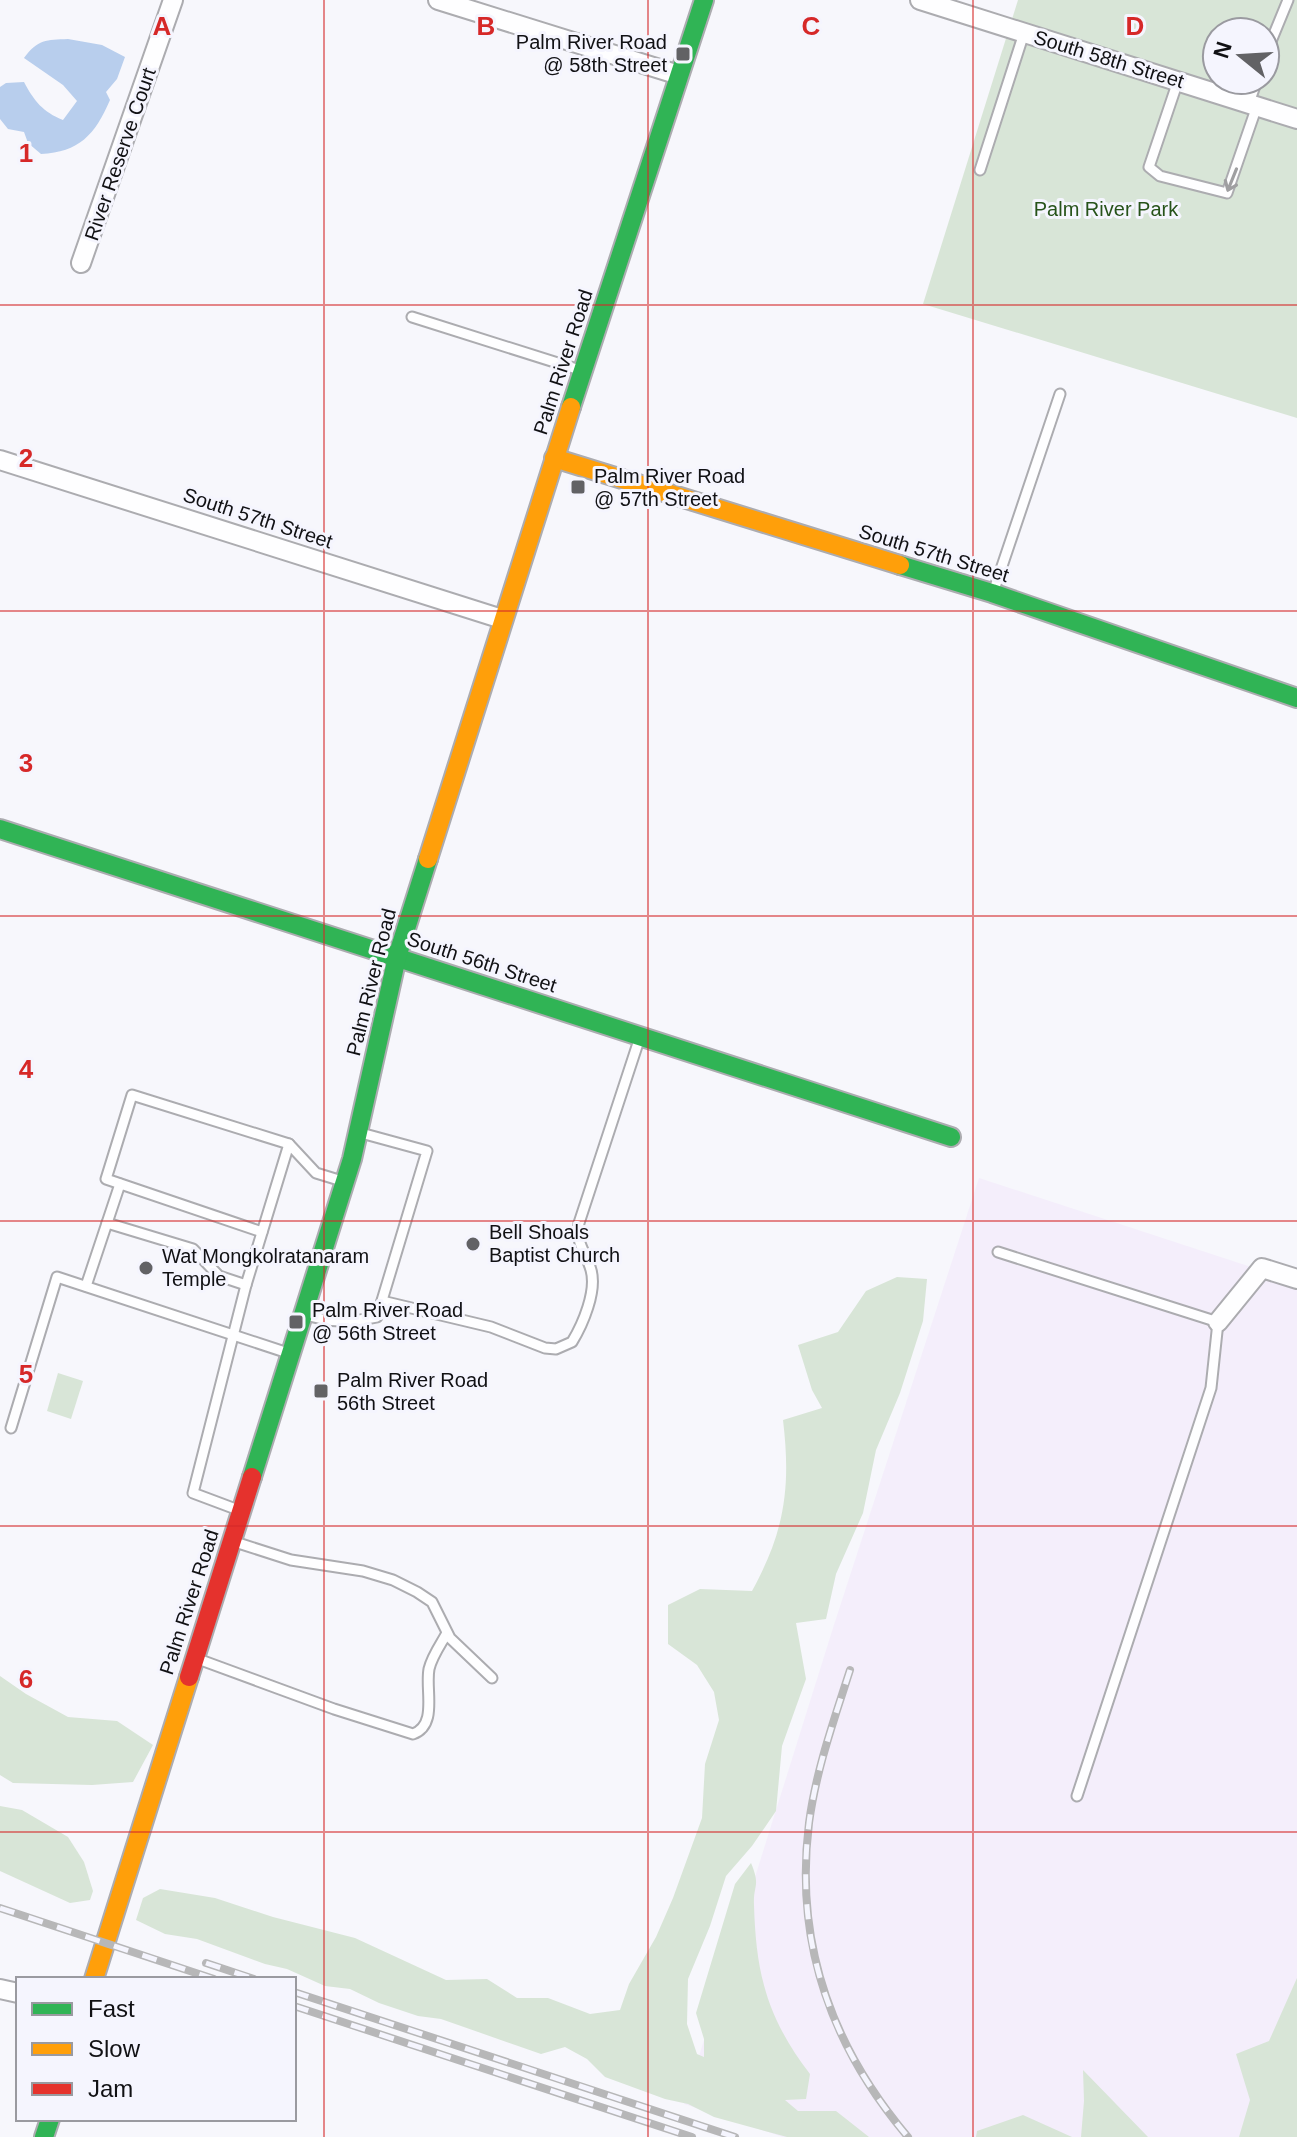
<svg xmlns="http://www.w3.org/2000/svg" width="1297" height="2137" font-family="Helvetica,sans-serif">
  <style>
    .industrial { fill: #f4eefb }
    .green { fill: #d8e5d7; fill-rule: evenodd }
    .water { fill: #b8ceed }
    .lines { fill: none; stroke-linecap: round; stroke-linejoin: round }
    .lane-casing { stroke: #acacb0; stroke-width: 13 }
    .street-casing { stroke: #acacb0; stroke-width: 22 }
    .fast-casing { stroke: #acacb0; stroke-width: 22 }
    .slow-casing { stroke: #acacb0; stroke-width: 22 }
    .jam-casing { stroke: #acacb0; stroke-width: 22 }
    .lane { stroke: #fefeff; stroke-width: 9 }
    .street { stroke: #fefeff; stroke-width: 18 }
    .fast { stroke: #30b455; stroke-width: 18 }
    .slow { stroke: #ff9f0a; stroke-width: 18 }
    .jam { stroke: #e5322d; stroke-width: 18 }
    .rail-casing { stroke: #b7b7b8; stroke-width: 8 }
    .rail { stroke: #f5f5fe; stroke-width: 5; stroke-dasharray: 15; stroke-linecap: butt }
    .oneway { stroke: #9f9fa1 }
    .grid { fill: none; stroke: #d62828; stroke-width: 2; stroke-opacity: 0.55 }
    .poi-dot { fill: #626265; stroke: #f5f5fe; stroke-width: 3 }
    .labels { text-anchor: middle; stroke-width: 6; stroke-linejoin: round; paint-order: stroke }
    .poi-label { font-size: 20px; fill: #111114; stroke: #f5f5fe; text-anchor: start }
    .street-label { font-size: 20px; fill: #111114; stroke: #f5f5fe }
    .park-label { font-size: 20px; fill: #27531a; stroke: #f5f5fe }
    .grid-label { font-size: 26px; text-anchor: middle; font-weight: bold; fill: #d62828; stroke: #f5f5fe; stroke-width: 6; stroke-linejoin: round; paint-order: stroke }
  </style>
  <rect width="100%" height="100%" fill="#f7f7fc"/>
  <path class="industrial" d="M979 1178 1297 1282V2137H783L684 2104 833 1628Z"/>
  <g class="green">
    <path d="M1018 0H1297V418L923 304ZM1217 32H1265V80H1217Z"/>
    <path d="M897 1277 927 1279 923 1321 900 1393 876 1450 863 1513 836 1574 826 1619 796 1623 806 1679 782 1746 776 1811 752 1846 726 1876 710 1926 688 1979 687 2024 697 2054 704 2057V2039L696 2013 735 1884 751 1863C761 1887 753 1884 754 1905 756 1974 767 2018 810 2074L806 2099 785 2100 798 2111H836L869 2137H787L714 2117 688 2104 665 2099 605 2077 587 2059 565 2047 541 2054 441 2019 418 2016 379 2003 350 1989 325 1986 287 1969 265 1964 197 1939 165 1934 136 1920 143 1898 160 1889 215 1898 273 1917 355 1938 446 1980 487 1979 517 1998H548L590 2014 620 2010 629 1984 656 1937 673 1898 702 1818 705 1764 719 1720 714 1692 697 1665 668 1644V1605L700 1589 752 1591C785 1531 791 1487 783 1420L822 1408 812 1390 798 1345 838 1332 866 1291Z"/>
    <path d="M58 1373 83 1381 71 1419 47 1411Z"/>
    <path d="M0 1676 26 1694 68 1717 117 1721 153 1745 133 1782 92 1785 13 1783 0 1775Z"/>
    <path d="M0 1806 22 1810 68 1837 84 1862 93 1891 90 1900 70 1903 0 1871Z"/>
    <path d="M1297 1978V2137H1239L1250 2100 1236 2054 1269 2041Z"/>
    <path d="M1083 2070 1148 2137H1081L1084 2101Z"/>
    <path d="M1023 2115 1072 2137H976L977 2131Z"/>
  </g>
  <path class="water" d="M68 39 102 45 125 57 117 79 106 92 110 100C95 135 79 152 41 154L28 143 24 132 8 129 0 119V87L6 83 24 82C34 101 43 112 63 120L77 101 63 85 24 58C38 39 46 40 68 39Z"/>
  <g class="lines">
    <defs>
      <g id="lane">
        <path d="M1265 56 1288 0"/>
        <path d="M1178 81 1149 167 1160 176 1227 193 1257 106"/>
        <path d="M1249 103 1257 80"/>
        <path d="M980 170 1024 33"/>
        <path d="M412 317 583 371"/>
        <path d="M994 590 1060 394"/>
        <path d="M107 1223 193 1249 219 1276 246 1285"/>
        <path d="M262 1232 106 1179 132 1095 289 1144 316 1173 342 1181"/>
        <path d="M998 1252 1218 1322 1211 1388 1077 1796"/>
        <path d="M86 1286 120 1184"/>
        <path d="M382 1301 491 1327 545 1348 556 1349 572 1342C583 1324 597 1291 591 1270 586 1252 575 1243 579 1223L640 1037"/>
        <path d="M303 1314C332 1323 348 1323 377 1317L427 1151 361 1133"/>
        <path d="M11 1428 57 1277 291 1354"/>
        <path d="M241 1511 193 1493 246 1285 289 1144"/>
        <path d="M235 1542 291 1560 363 1571 393 1580 417 1592 432 1602 450 1638 492 1678"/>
        <path d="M198 1659 334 1709 413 1734C438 1725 425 1690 429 1669 432 1656 441 1644 447 1633"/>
      </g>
      <g id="street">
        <path d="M438 0 679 75"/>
        <path d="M920 0 1297 119"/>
        <path d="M81 263 173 0"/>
        <path d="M0 460 502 619"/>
        <path d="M1218 1322 1262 1268 1297 1279"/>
        <path d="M0 1989 18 1993"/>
      </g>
      <g id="fast">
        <path d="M571 407 704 0"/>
        <path d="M900 565 992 593 1297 698"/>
        <path d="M0 829 951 1137"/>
        <path d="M252 1477 352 1159 397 957 428 859"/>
        <path d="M44 2137 50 2119"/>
      </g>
      <g id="slow">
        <path d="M554 458 900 565"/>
        <path d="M428 859 571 407"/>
        <path d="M94 1979 189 1677"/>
      </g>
      <path id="jam" d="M189 1677 252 1477"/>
    </defs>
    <use href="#lane" class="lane-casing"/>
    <use href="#street" class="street-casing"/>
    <use href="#fast" class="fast-casing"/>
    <use href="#slow" class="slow-casing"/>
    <use href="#jam" class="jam-casing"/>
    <use href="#lane" class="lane"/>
    <use href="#street" class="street"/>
    <use href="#fast" class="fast"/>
    <use href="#slow" class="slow"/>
    <use href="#jam" class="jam"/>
    <defs>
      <g id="rail">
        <path d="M850 1670C834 1720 816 1770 809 1823 794 1943 831 2046 908 2137"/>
        <path d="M0 1908 214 1979"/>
        <path d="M206 1963 254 1979"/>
        <path d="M294 1992 735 2137"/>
        <path d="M294 2006 692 2137"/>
      </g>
    </defs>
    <use href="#rail" class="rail-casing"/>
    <use href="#rail" class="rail"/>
  </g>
  <defs><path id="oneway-shaft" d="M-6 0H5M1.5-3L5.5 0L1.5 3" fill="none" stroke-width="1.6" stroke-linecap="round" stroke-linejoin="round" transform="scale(2)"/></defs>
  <use class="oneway" href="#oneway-shaft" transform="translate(1232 180) rotate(112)"/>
  <path class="grid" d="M324 0V2137M648 0V2137M973 0V2137M0 305H1297M0 611H1297M0 916H1297M0 1221H1297M0 1526H1297M0 1832H1297"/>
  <g class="poi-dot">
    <rect x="675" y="46" width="16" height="16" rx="4"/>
    <rect x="570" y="479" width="16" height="16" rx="4"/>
    <circle cx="473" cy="1244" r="8"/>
    <circle cx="146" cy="1268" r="8"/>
    <rect x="288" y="1314" width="16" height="16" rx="4"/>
    <rect x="313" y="1383" width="16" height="16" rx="4"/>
  </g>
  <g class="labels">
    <g class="poi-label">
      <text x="667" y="49" text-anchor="end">Palm River Road<tspan x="667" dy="23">@ 58th Street</tspan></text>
      <text x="594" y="483">Palm River Road<tspan x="594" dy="23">@ 57th Street</tspan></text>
      <text x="489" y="1239">Bell Shoals<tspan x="489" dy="23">Baptist Church</tspan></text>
      <text x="162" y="1263">Wat Mongkolratanaram<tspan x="162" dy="23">Temple</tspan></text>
      <text x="312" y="1317">Palm River Road<tspan x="312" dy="23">@ 56th Street</tspan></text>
      <text x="337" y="1387">Palm River Road<tspan x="337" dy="23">56th Street</tspan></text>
    </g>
    <g class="street-label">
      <text transform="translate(1109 59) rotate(17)" y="7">South 58th Street</text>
      <text transform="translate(120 154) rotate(-71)" y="7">River Reserve Court</text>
      <text transform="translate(563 362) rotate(-72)" y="7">Palm River Road</text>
      <text transform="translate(258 518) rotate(18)" y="7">South 57th Street</text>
      <text transform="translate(934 553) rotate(17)" y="7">South 57th Street</text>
      <text transform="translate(482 962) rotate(18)" y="7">South 56th Street</text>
      <text transform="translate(371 982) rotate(-76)" y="7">Palm River Road</text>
      <text transform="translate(189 1602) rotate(-72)" y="7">Palm River Road</text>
    </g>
    <g class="park-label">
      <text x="1106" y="216">Palm River Park</text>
    </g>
  </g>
  <g class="grid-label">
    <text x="162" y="35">A</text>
    <text x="486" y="35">B</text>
    <text x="811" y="35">C</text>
    <text x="1135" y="35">D</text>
    <text x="26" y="162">1</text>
    <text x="26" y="467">2</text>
    <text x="26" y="772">3</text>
    <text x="26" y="1078">4</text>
    <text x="26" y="1383">5</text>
    <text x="26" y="1688">6</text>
  </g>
  <rect x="16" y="1977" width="280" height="144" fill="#f5f5fe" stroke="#9a9aa0" stroke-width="2"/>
  <rect x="32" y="2003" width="40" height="12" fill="#30b455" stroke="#9a9aa0" stroke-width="2"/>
  <text x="88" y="2017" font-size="24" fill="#111114">Fast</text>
  <rect x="32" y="2043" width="40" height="12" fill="#ff9f0a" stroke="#9a9aa0" stroke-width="2"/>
  <text x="88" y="2057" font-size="24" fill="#111114">Slow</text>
  <rect x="32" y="2083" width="40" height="12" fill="#e5322d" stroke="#9a9aa0" stroke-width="2"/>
  <text x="88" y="2097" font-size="24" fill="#111114">Jam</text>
  <g transform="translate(1241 56) rotate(288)"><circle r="38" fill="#f5f5fe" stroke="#9a9aa0" stroke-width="2"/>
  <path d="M0-6L14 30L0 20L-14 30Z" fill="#626265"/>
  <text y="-12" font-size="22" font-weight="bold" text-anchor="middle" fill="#111114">N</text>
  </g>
</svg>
